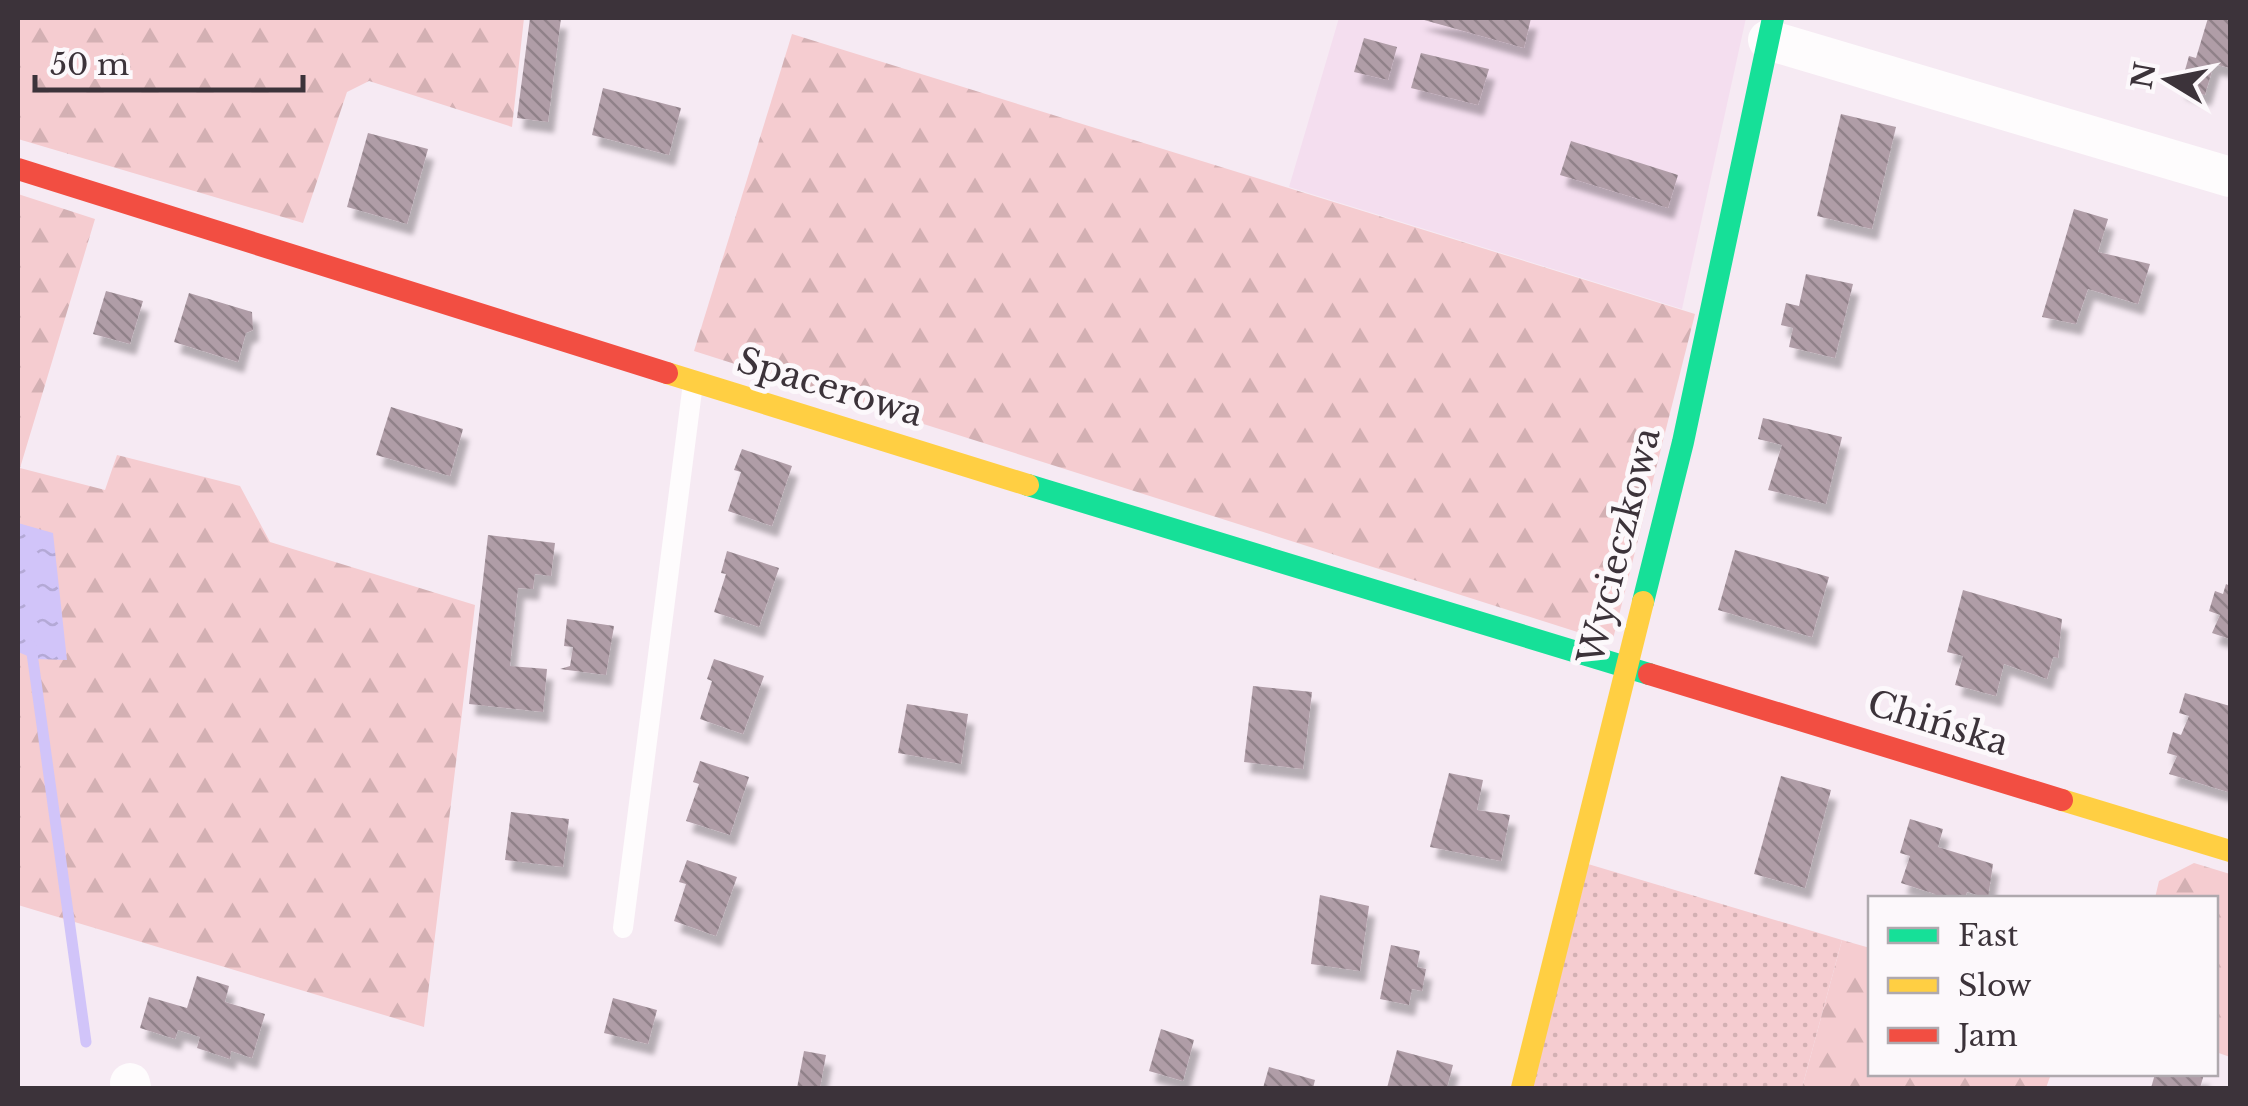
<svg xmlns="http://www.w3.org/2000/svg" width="2248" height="1106" font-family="'Libre Baskerville',serif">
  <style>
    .built { fill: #f4deef }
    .grass { fill: url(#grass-dots) }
    .forest { fill: url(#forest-firs) }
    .water { fill: url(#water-ripples) }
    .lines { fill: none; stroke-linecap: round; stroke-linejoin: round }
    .stream { stroke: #d1c4f9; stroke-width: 11 }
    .building { fill: url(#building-back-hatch); filter: url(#shadow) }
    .lane { stroke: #fefcfd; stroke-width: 20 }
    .street { stroke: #fefcfd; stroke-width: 40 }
    .fast { stroke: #16e098; stroke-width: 22 }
    .slow { stroke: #ffcf43; stroke-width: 22 }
    .jam { stroke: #f24e42; stroke-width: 22 }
    .labels { text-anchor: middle; stroke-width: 10; stroke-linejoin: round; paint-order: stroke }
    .street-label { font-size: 35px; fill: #3c333a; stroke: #fcf8fb }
  </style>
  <defs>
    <pattern id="grass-dots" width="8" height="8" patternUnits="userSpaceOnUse" patternTransform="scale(2.5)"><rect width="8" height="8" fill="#f5ccd0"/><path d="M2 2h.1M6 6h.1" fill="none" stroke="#d3b0b3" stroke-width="1.8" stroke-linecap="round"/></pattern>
    <pattern id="forest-firs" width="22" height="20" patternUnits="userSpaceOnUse" patternTransform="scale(2.5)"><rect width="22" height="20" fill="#f5ccd0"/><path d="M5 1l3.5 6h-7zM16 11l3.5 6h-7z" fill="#d3b0b3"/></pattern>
    <pattern id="water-ripples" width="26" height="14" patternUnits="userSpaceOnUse" patternTransform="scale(2.5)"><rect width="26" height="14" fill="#d1c4f9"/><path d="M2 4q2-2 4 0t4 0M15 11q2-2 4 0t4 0" fill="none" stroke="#b4a9d6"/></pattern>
    <pattern id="building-back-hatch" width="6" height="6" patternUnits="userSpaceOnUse" patternTransform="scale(2.5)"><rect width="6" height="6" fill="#b09da7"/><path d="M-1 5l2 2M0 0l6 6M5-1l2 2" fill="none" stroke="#908189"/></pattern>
    <filter id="shadow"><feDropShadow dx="6" dy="11" stdDeviation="2.5" flood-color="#0004"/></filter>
  </defs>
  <rect width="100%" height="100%" fill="#f6eaf3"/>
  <path class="built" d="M1339 18H1746L1682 309 1289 187Z"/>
  <path class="grass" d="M1588 864 1842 940 1802 1088H1531Z"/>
  <g class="forest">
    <path d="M18 18H524L512 127 369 81 347 92 303 223 18 139Z"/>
    <path d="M792 34 1695 314 1612 643 694 351Z"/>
    <path d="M18 194 95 219 20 468 105 490 117 455 240 486 270 542 475 605 424 1027 18 905Z"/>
    <path d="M2194 863 2230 874V1057L2216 1052V898H2155L2159 881Z"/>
    <path d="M1842 940 1870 948V1074H2051L2046 1088H1802Z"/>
  </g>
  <path class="water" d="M18 523 53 533 67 660 35 659 18 652Z"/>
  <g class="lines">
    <path class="stream" d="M31 646 86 1042"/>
  </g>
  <g class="building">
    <path d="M530 18H561L548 122 517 118Z"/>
    <path d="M1417 18H1531L1524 48Z"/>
    <path d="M2208 18H2230V68L2214 64 2205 95 2180 88 2189 56 2196 58Z"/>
    <path d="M1364 38 1397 47 1388 80 1354 72Z"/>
    <path d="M1421 53 1489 69 1478 105 1411 88Z"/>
    <path d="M603 88 681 108 669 155 592 135Z"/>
    <path d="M1841 114 1896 127 1872 229 1817 216Z"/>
    <path d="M368 133 428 149 407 224 347 207Z"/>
    <path d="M1571 141 1678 175 1668 208 1560 175Z"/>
    <path d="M2074 209 2108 219 2098 252 2150 264 2138 304 2088 289 2076 324 2042 317Z"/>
    <path d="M1806 274 1853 284 1835 358 1789 347 1793 328 1781 325 1786 303 1799 306Z"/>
    <path d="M106 291 143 301 130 344 93 334Z"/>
    <path d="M189 293 252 312 253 330 246 333 238 362 174 342Z"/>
    <path d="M391 407 463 429 450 476 376 455Z"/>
    <path d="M1763 418 1842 437 1826 504 1768 490 1782 445 1758 439Z"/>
    <path d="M742 449 792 466 772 526 728 511 741 472 734 470Z"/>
    <path d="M488 535 555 543 551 576 535 574 533 589 518 588 510 666 547 669 543 712 469 704Z"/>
    <path d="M1735 550 1829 577 1812 637 1718 610Z"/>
    <path d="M727 551 779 568 759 627 714 612 726 574 721 573Z"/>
    <path d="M2226 584 2230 586V639L2212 633 2220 615 2209 611 2215 591 2223 594Z"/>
    <path d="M1963 590 2062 619 2058 658 2053 657 2047 679 2004 664 1996 696 1955 685 1963 656 1947 652Z"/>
    <path d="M567 619 614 626 606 675 560 669 570 666 573 647 564 646Z"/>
    <path d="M714 659 764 676 743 734 700 719 712 681 707 679Z"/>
    <path d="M1253 686 1312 692 1303 769 1244 762Z"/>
    <path d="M2185 693 2230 706 2228 792 2169 774 2177 756 2167 753 2173 732 2181 735 2189 716 2179 713Z"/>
    <path d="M907 704 968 714 961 764 898 753Z"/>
    <path d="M700 761 749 777 730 835 686 821 699 784 693 782Z"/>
    <path d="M1449 773 1483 780 1477 810 1510 815 1501 861 1430 847Z"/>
    <path d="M1781 776 1831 790 1805 888 1754 874Z"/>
    <path d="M511 812 569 819 563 867 505 860Z"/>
    <path d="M1910 819 1943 829 1938 847 1993 864 1988 898 1967 892 1965 898H1936L1935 894 1901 883 1910 856 1900 853Z"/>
    <path d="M687 860 737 877 716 936 674 921 686 884 679 882Z"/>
    <path d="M1320 895 1369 906 1360 971 1311 964Z"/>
    <path d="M1391 945 1420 951 1417 967 1426 969 1422 991 1412 989 1409 1005 1380 999Z"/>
    <path d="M197 976 229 986 225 1002 265 1014 252 1058 231 1051 230 1059 197 1048 200 1037 178 1030 175 1039 140 1028 149 997 187 1008Z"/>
    <path d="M613 998 657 1010 648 1044 604 1033Z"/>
    <path d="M1161 1029 1194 1040 1183 1081 1149 1071Z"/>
    <path d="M1397 1050 1453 1065 1447 1088H1387Z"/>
    <path d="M804 1051 826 1055 820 1088H797Z"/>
    <path d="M1269 1067 1315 1080 1313 1088H1263Z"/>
    <path d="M2155 1074H2204L2200 1088H2151Z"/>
  </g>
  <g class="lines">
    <path class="lane" d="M623 928 693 383"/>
    <g class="street">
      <path d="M1768 40 2230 177"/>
      <path d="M130 1083 131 1088"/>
    </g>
    <g class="fast">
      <path d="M1028 485 1649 674"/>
      <path d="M1643 602 1683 442 1773 18"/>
    </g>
    <g class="slow">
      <path d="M667 373 1028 485"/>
      <path d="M2062 800 2230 851"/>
      <path d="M1522 1088 1643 602"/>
    </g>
    <g class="jam">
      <path d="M18 169 667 373"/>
      <path d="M1649 674 2062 800"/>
    </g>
  </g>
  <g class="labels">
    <g class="street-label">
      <text transform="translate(830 387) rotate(17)" y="12">Spacerowa</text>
      <text transform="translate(1619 546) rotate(-76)" y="12">Wycieczkowa</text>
      <text transform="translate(1938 723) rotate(17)" y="12">Chińska</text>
    </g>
  </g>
  <rect width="2248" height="1106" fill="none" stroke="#3c333a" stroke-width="40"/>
  <rect x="1868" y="896" width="350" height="180" fill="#fcf8fb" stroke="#afa9ae" stroke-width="2.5"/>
  <rect x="1888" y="928" width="50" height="15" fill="#16e098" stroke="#afa9ae" stroke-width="2.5"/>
  <text x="1958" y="946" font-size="30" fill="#3c333a">Fast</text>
  <rect x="1888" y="978" width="50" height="15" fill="#ffcf43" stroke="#afa9ae" stroke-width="2.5"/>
  <text x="1958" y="996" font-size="30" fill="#3c333a">Slow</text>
  <rect x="1888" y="1028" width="50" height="15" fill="#f24e42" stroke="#afa9ae" stroke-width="2.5"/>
  <text x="1958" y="1046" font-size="30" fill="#3c333a">Jam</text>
  <g transform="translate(2168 80) rotate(280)" stroke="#fcf8fb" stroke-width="8" paint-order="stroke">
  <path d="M0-8L18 38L0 25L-18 38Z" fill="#3c333a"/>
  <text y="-15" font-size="28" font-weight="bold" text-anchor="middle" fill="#3c333a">N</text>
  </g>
  <path d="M35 75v15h268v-15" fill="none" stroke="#3c333a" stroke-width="5"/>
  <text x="50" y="75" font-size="30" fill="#3c333a" stroke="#fcf8fb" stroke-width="8" paint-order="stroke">50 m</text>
</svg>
